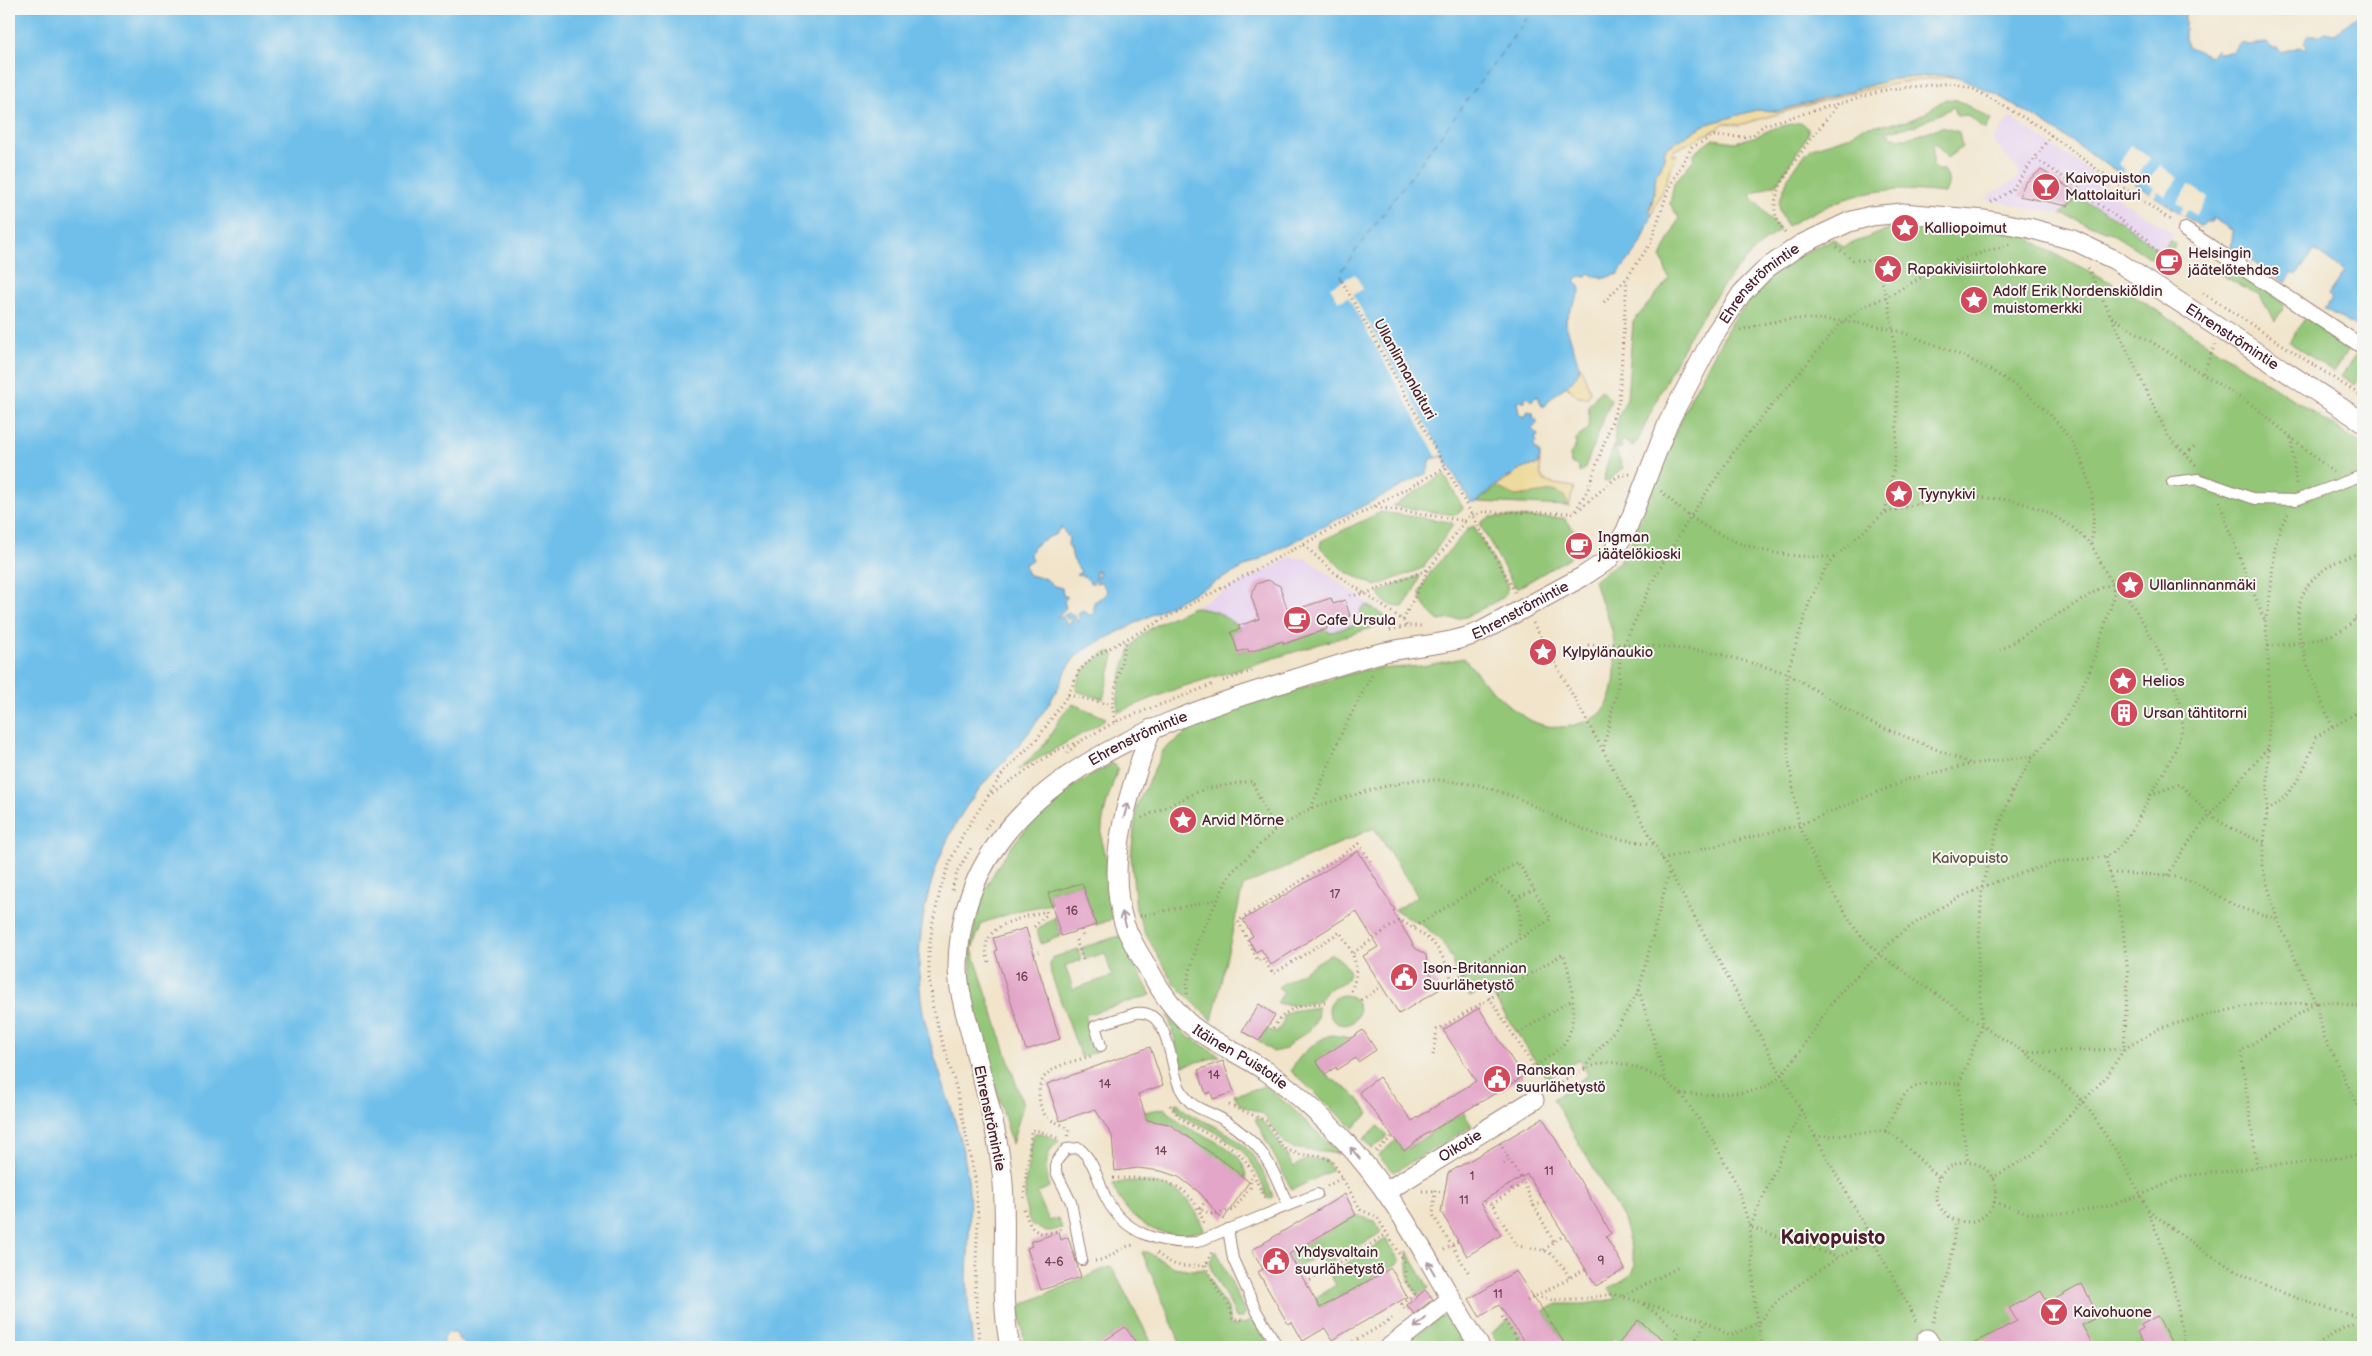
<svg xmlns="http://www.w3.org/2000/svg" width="2372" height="1356" font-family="'Balsamiq Sans',sans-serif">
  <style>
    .built { fill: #e7d2ef }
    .green { fill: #93c677; stroke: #6e7251 }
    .sand { fill: #eeda9e; stroke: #9c7c64 }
    .water { fill: #6fbfea; stroke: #5c6f8a; fill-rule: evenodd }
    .pier { fill: #f1e4ca }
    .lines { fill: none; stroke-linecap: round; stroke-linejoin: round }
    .ferry { stroke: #554f64; stroke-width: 1; stroke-dasharray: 6 5; stroke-linecap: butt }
    .building { fill: #e3a6c8 }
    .service-casing { stroke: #9e827a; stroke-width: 12 }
    .pedestrian-casing { stroke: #9e827a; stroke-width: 16 }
    .minor-casing { stroke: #9e827a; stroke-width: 21 }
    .path { stroke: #9e827a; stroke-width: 3; stroke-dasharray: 1 4; stroke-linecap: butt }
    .service { stroke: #fff; stroke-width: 10 }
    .pedestrian { stroke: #fff; stroke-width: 14 }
    .minor { stroke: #fff; stroke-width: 19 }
    .oneway { stroke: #ae9aa0 }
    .labels { text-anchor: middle; stroke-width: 4; stroke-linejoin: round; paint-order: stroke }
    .number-label { font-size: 12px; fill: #704152 }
    .poi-label { font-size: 15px; fill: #4a1f2b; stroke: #f6f6f2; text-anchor: start }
    .street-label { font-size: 15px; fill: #4a1f2b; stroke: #f6f6f2 }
    .park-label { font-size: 15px; fill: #605142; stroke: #f6f6f2 }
    .district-label { font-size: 20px; font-weight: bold; fill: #4a1f2b; stroke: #f6f6f2 }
  </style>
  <rect width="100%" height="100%" fill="#f6f6f2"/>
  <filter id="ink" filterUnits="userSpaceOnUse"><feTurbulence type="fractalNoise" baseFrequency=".02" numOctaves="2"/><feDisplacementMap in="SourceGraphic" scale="10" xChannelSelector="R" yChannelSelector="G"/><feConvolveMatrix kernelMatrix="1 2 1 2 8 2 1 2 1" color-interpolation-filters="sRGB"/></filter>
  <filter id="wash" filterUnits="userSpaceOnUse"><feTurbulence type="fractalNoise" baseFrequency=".0096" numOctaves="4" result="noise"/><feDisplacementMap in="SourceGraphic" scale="20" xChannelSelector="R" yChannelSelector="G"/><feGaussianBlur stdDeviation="1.12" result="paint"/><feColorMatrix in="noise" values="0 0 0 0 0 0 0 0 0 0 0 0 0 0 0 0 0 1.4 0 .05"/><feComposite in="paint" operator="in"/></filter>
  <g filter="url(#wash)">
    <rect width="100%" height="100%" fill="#f1e4ca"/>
    <g class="built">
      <path d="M2010 117 2107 183 2103 189 2174 234 2170 240 2176 244 2162 265 2129 243 2087 222 2061 214 1986 199 1992 193 2016 180 2020 173 1993 140Z"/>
      <path d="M1291 557 1304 558 1313 563 1391 620 1381 625 1237 669 1193 607Z"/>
    </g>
    <g class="green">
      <path d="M1946 99 1957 100 1991 119 1985 130 1968 115 1957 116 1954 107 1915 126 1886 131 1892 137 1907 138 1942 127 1959 132 1962 147 1947 158 1936 144 1933 145V166L1936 170H1944C1950 180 1949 183 1945 193 1922 191 1897 188 1874 192 1843 197 1815 211 1787 226L1780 211 1779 203 1788 178 1801 159 1812 148 1848 137 1863 127C1878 124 1901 124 1916 118 1927 114 1933 105 1946 99Z"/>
      <path d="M1801 122 1808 128V135L1776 185H1772L1750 195 1780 230C1714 275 1669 370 1638 441L1632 446 1630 443H1626L1623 438 1620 444 1622 447 1619 449 1616 448C1611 434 1620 412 1627 399L1633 322 1669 279 1661 257 1679 218 1670 204 1674 183 1694 159V153L1713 139 1735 142 1757 136 1774 128Z"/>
      <path d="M2074 199C2093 200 2147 238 2160 253L2170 240 2176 244 2162 265 2111 233 2061 214Z"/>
      <path d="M1898 222 1956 225 2026 235 2045 249 2124 289 2363 445V1347H1670L1638 1320 1620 1343 1613 1338 1606 1347H1567L1543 1311 1558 1304H1585L1615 1299 1609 1288 1630 1276 1634 1270 1635 1262 1623 1219 1553 1099 1588 1075 1579 1059 1547 1079 1487 987 1470 997 1456 976 1453 961 1441 940 1425 927 1395 910 1418 896 1374 828 1243 886 1212 1021 1173 982 1145 933 1136 909 1131 856 1137 805 1164 749 1212 715 1272 696 1364 670 1422 666 1464 658C1483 681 1504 706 1530 720 1545 728 1563 729 1578 724 1584 722 1591 720 1596 717 1618 702 1616 666 1614 643 1612 621 1600 602 1594 581L1620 561 1629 548 1656 476 1691 397 1732 321 1770 277 1798 256 1833 239 1843 247C1860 239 1885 234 1898 222Z"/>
      <path d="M2225 265H2229L2284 302V307L2275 321 2259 295 2219 274Z"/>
      <path d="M2305 318 2349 344V348L2334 372 2289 342Z"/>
      <path d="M2358 352 2363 354V374L2355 385 2341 376Z"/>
      <path d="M1601 390 1611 400 1584 470 1579 473V467L1571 463 1570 455 1576 445V439L1588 429 1589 405Z"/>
      <path d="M1614 446 1623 468 1607 482 1604 481 1606 467Z"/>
      <path d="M1444 474 1463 508 1455 515 1393 506Z"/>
      <path d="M1497 487 1515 496 1554 491 1564 496 1569 506 1477 502Z"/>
      <path d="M1381 512 1451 522 1453 525 1423 568 1376 586 1344 571 1320 547 1321 541Z"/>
      <path d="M1491 517 1564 518 1581 537 1572 548 1579 552 1518 588 1514 586 1481 526V522Z"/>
      <path d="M1474 526 1508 587 1504 597 1466 617 1439 621 1433 616 1421 600 1420 592 1431 571 1469 528Z"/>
      <path d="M1420 575 1415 590 1403 607C1391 607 1382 604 1379 592Z"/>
      <path d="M1364 606H1369L1391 620 1381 625 1178 688 1118 712C1117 687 1123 652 1142 635 1156 623 1177 615 1193 607L1217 612 1238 626 1240 629 1231 632 1238 652 1248 649 1249 652 1283 641 1284 644 1327 629 1329 633 1359 623 1362 618 1360 610Z"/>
      <path d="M1108 652H1113L1114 656 1103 699 1076 691C1077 672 1093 660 1108 652Z"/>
      <path d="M1073 704 1106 718 1101 723 1018 770C1027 761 1038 752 1046 742 1055 730 1060 712 1073 704Z"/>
      <path d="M1113 763 1118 768C1110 794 1089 842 1112 865L1116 918 1096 925 1082 883 1048 893 1051 904 1021 910 982 923 972 949 1023 1105 1012 1144C1001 1099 983 1055 975 1009 962 936 979 877 1031 824 1042 812 1054 799 1067 790 1082 780 1098 772 1113 763Z"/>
      <path d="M1055 917 1061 936 1041 944 1037 930Z"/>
      <path d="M1122 935 1131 958 1151 995 1085 1015 1098 1051 1081 1057 1051 974 1050 965 1052 958 1078 949 1081 960 1065 966 1073 989 1112 976 1105 953 1085 959 1081 948Z"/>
      <path d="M1331 954C1339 958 1355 969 1346 980 1343 984 1334 985 1329 989 1325 992 1323 998 1319 1000 1311 1005 1286 1006 1277 1003L1284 992 1278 987Z"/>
      <circle cx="1344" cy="1010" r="15"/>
      <path d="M1318 1007C1318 1035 1300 1031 1286 1049L1273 1052 1259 1041 1267 1029 1276 1033 1283 1023 1284 1015 1291 1011Z"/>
      <path d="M1168 1015 1186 1035 1220 1056 1182 1066Z"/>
      <path d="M1331 1035 1351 1038 1325 1074 1355 1095 1369 1113 1353 1128 1291 1071C1297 1056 1316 1040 1331 1035Z"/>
      <path d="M1265 1086 1291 1107 1339 1154 1292 1148 1285 1144 1263 1114 1240 1105 1234 1095Z"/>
      <path d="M1178 1103C1188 1116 1199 1119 1213 1125 1247 1142 1261 1161 1273 1197L1268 1199C1262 1183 1255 1164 1242 1151 1233 1143 1222 1135 1210 1129 1196 1122 1181 1120 1174 1104Z"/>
      <path d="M1165 1108C1170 1114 1176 1120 1182 1124 1205 1140 1245 1145 1246 1179L1169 1124 1147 1120 1144 1112Z"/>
      <path d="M1463 1112 1472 1126 1394 1172 1378 1156 1396 1140 1404 1151Z"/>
      <path d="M1255 1119H1259L1268 1126 1294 1167C1307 1158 1309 1158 1325 1160L1333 1170 1292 1190Z"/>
      <path d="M1378 1126 1387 1136 1372 1149 1363 1139Z"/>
      <path d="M1035 1133H1042L1059 1141C1043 1153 1046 1170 1049 1187L1037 1193 1049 1221 1058 1218 1062 1228 1046 1232 1031 1224C1018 1198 1030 1162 1033 1135Z"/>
      <path d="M1128 1181C1169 1183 1189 1189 1204 1230 1193 1233 1181 1236 1169 1234 1146 1232 1118 1206 1113 1184Z"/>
      <path d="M1356 1215 1375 1221 1382 1232 1325 1266 1317 1255 1297 1268 1289 1254Z"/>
      <path d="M1386 1239 1400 1262 1320 1308 1315 1298 1336 1285 1330 1274Z"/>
      <path d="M1216 1250 1246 1314 1242 1318H1236C1230 1298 1215 1284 1209 1263Z"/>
      <path d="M1407 1251 1429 1288 1418 1296 1409 1281Z"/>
      <path d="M1142 1252H1147L1173 1267 1194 1270 1205 1269 1217 1294 1228 1308 1230 1325 1237 1326 1238 1323 1244 1324 1252 1318 1271 1347H1182Z"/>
      <path d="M1111 1266 1154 1347H1139L1125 1327 1095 1347H1025L1019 1306Z"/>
      <path d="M1446 1313 1468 1347H1446L1442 1340 1431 1347H1400Z"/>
      <path d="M1509 1319 1528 1347H1500L1491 1333Z"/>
    </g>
    <g class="sand">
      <path d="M1939 75 1959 77C1884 79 1811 105 1739 125L1724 123 1717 129 1673 151 1672 155 1677 154 1652 214 1649 210 1652 206 1656 173C1663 168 1664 157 1665 149L1704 125 1756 110 1779 111 1893 79Z"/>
      <path d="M1580 365 1590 391 1587 398 1578 397 1567 386 1555 393 1545 406H1542L1539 397 1534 395 1579 372Z"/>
      <path d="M1528 411 1533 413V418L1537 423 1532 429 1538 435 1535 439 1537 442 1534 445V449L1537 450 1540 455C1538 487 1546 482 1574 487L1569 506 1564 496 1554 491 1515 496 1497 487 1513 475 1519 414 1524 417Z"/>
    </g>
    <path class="water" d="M9 9H2188L2185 10V39L2189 47 2210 56 2216 49 2218 53 2231 52 2242 42 2247 45 2267 43 2272 48H2278L2280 52 2300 47 2305 50 2307 46 2304 43 2309 35H2320L2325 32 2334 34 2356 17H2363V331L2325 309 2332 298 2328 295 2344 271 2314 250 2297 275 2292 273 2286 283 2231 247 2233 231 2213 218 2211 222H2205L2201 227 2041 121 2001 97 1959 77 1939 75 1893 79 1779 111 1756 110 1704 125 1665 149C1664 157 1663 168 1656 173L1654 194 1649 210 1652 214 1641 244 1618 274 1601 279 1600 276 1595 277 1589 273 1585 277 1580 276 1575 281 1579 284C1579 287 1580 289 1580 292 1577 302 1565 312 1566 324 1568 333 1581 367 1579 371 1572 387 1553 391 1545 406H1542L1537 396 1531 401 1526 396 1524 401H1517L1519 414 1524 417 1528 411 1533 413V418L1536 419 1537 423 1532 429 1538 435 1535 439 1537 442 1534 445V449L1537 450 1540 455 1538 465C1521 465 1489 490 1477 502H1471L1443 456 1431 459 1427 473 1099 642C1092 646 1085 649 1079 654 1068 663 1064 677 1057 690 1047 708 1035 725 1022 741 1007 760 988 776 974 796 929 855 909 944 924 1017 935 1068 957 1115 966 1166 973 1204 968 1240 967 1278 967 1301 971 1325 973 1347H469L459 1340 456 1333H448L444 1337 443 1347H9ZM1061 527 1069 538 1068 545C1073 551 1071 555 1074 561 1076 565 1079 568 1081 572L1076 575 1084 576 1092 584 1096 579V571H1100L1096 583 1101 582 1107 591 1104 596 1094 602V613L1091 616 1082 610 1078 613 1080 621 1078 622 1075 616 1068 612 1064 615 1068 620 1070 618 1074 620 1067 624 1062 616 1057 617 1066 608 1064 601 1068 597 1063 595 1062 588 1054 586 1046 579 1029 575 1026 571 1025 564 1032 561 1030 554 1032 549 1039 542 1056 534Z"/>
    <g class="pier">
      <path d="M2131 145 2150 158 2137 177 2129 172 2124 177 2121 175 2125 169 2118 164Z"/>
      <path d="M2160 165 2178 178 2165 196 2158 191 2154 197 2150 194 2154 188 2147 183Z"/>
      <path d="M2189 185 2208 197 2196 215 2188 210 2184 216 2180 213 2184 207 2177 203Z"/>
      <path d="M1355 274 1363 289 1353 295 1443 455 1437 457 1348 297 1339 302 1330 287Z"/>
    </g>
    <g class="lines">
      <path class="ferry" d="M1342 281 1341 271 1534 9"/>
    </g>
    <g id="blocks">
      <g class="building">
        <path d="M2041 170 2074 191V199L2068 206 2019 196 2025 183Z"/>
        <path d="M1268 580 1280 586 1288 612 1331 598 1333 604 1345 600 1350 616 1326 624 1327 629 1284 644 1283 641 1249 652 1248 649 1238 652 1231 632 1240 629 1238 626 1259 619 1251 596 1256 584Z"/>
        <circle cx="2124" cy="714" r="8"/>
        <path d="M1358 851 1395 910 1393 911 1415 948 1426 955 1428 969 1440 989 1399 1014 1363 956 1378 947 1356 911 1271 965 1261 949 1256 952 1248 939 1253 936 1243 920Z"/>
        <path d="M1082 883 1096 925 1061 936 1048 893Z"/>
        <path d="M1026 928 1060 1039 1026 1050 995 951 997 950 993 938Z"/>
        <path d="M1259 1004 1275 1015 1259 1041 1242 1031Z"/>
        <path d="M1479 1008 1523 1077 1423 1136 1404 1151 1359 1092 1379 1077 1412 1121 1476 1081 1443 1030Z"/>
        <path d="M1363 1030 1376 1050 1358 1062 1356 1058 1337 1070 1336 1067 1325 1074 1316 1061Z"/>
        <path d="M1150 1047 1163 1085 1138 1094 1147 1120 1169 1124 1230 1166 1249 1182 1223 1220 1200 1193 1179 1177 1161 1171 1138 1168 1115 1171 1112 1136 1095 1109 1060 1121 1047 1084Z"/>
        <path d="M1223 1061 1234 1092 1213 1099 1211 1092 1206 1094 1198 1070Z"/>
        <path d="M1543 1118 1611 1233 1606 1237 1625 1269 1596 1286 1527 1174 1481 1202 1501 1235 1467 1256 1441 1212 1448 1173Z"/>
        <path d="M1345 1194 1356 1215 1289 1254 1320 1308 1391 1268 1407 1297 1332 1340 1325 1328 1303 1341 1292 1322 1288 1324 1258 1272 1263 1269 1252 1250Z"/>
        <path d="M1059 1232 1061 1240 1068 1237 1081 1277 1041 1290 1027 1248 1032 1246 1030 1242Z"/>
        <path d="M1516 1271 1537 1304 1538 1303 1567 1347H1528L1499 1305 1480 1317 1469 1299Z"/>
        <path d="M2082 1284 2099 1316 2082 1325 2094 1347H1967L2017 1321 2009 1308 2041 1291 2048 1303Z"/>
        <path d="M1425 1290 1433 1299 1414 1314 1407 1305Z"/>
        <path d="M2157 1316 2174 1347H2145L2137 1332 2143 1328 2141 1325Z"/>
        <path d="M1638 1320 1673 1347H1616Z"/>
        <path d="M1125 1327 1139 1347H1095Z"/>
      </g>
    </g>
  </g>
  <g filter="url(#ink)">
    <use href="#blocks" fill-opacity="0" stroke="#9e827a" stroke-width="1"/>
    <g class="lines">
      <defs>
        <g id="service">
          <path d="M2172 482 2198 479 2255 499 2296 500 2363 475"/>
          <path d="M1101 1046 1095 1026 1136 1013C1171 1008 1169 1067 1180 1088 1191 1110 1203 1108 1222 1119 1231 1124 1241 1132 1250 1140 1269 1156 1278 1182 1288 1205"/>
          <path d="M1228 1229 1233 1259 1257 1312 1278 1347"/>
          <path d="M1082 1260 1071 1202 1056 1172V1162L1066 1149 1079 1148C1095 1162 1097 1179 1106 1198 1123 1233 1161 1245 1197 1242L1317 1194"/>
        </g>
        <path id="pedestrian" d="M2185 230 2363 347"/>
        <g id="minor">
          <path id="s1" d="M1151 729C1131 790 1104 858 1124 923 1130 940 1140 955 1149 970 1161 992 1179 1018 1200 1032 1221 1046 1245 1057 1266 1071 1292 1089 1319 1114 1341 1137 1399 1197 1435 1276 1480 1347"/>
          <path id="s2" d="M1387 1191 1534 1100"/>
          <path d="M1927 1339 1932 1347"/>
          <path id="s3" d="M1010 1347C998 1290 1009 1231 1002 1173 997 1127 983 1083 972 1038 966 1015 958 990 958 966 960 795 1139 727 1276 685 1309 675 1343 663 1377 654 1412 645 1447 646 1480 632L1582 577 1608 560 1626 531 1668 423 1713 337 1742 293 1767 268 1800 245 1849 222 1871 216 1902 213 1985 220 2029 228 2073 240 2115 260 2363 422"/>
          <path d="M1390 1347 1450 1300"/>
        </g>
      </defs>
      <use href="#service" class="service-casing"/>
      <use href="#pedestrian" class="pedestrian-casing"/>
      <use href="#minor" class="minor-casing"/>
      <g class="path">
        <path d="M2051 135 2035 158 2079 188"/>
        <path d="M2078 188 2083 193"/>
        <path d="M2086 195 2147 239 2158 254 2162 268"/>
        <path d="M1991 202 2011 191 2035 158"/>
        <path d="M1785 233C1779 224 1774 216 1775 205 1777 177 1821 127 1838 104"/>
        <path d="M1837 247 1852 260 1874 261C1893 303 1894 335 1896 380 1898 430 1897 463 1885 512"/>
        <path d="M2088 268 2168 436 2196 465"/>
        <path d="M1342 281 1515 592"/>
        <path d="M2203 293 2363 397"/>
        <path d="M1604 302 1627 278 1650 244 1670 185 1692 147 1714 136 1746 137 1753 135 1764 125 1889 89 1953 83 1972 88 2040 127 2109 178 2172 221"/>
        <path d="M2112 317 2255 407 2333 472"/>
        <path d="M1740 330C1762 324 1784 318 1807 319 1835 320 1867 323 1894 330 1906 333 1918 339 1930 343 2017 374 2110 438 2091 543"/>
        <path d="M2203 373 2215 345"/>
        <path d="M2291 438 2296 485"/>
        <path d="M2186 454 2196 445"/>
        <path d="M1661 491C1671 500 1680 510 1691 517 1736 549 1780 558 1834 557"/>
        <path d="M2220 501 2227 525 2265 622"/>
        <path d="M1376 507 1465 521 1471 515 1484 512 1574 513 1588 489 1619 401 1627 279"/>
        <path d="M1577 511 1618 476 1630 474"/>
        <path d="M2288 514 2280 528 2275 546 2269 604 2265 622 2268 646 2269 709 2267 812 2262 865 2277 919 2316 1003 2335 1002 2363 1008"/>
        <path d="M1304 545 1332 571 1403 620 1407 626"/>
        <path d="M1350 596 1367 593 1427 570"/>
        <path d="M2355 619 2363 630"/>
        <path d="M1403 620 1428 570 1465 521"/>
        <path d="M1533 623 1918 1323"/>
        <path d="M1390 630 1407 626H1421"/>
        <path d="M1588 645 1625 644 1709 651 1787 673 1865 720 1972 764"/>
        <path d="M2268 646C2290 645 2330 640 2348 626 2354 621 2358 614 2363 608"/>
        <path d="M1223 681 1255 670"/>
        <path d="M1068 695 1112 705"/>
        <path d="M1115 722 1112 705 1126 640"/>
        <path d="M2332 727C2305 656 2259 582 2363 552"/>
        <path d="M1603 751 1619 680 1620 653 1656 575 1690 517 1737 447 1841 323 1863 307 1888 296 1945 264 2011 244"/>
        <path d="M1067 753 1077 744"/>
        <path d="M2150 795 2180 784 2210 815 2225 825 2264 843"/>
        <path d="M988 796 1057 750 1077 743 1115 722 1214 684"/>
        <path d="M1311 808 1342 732 1372 675"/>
        <path d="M2267 811C2296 792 2305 769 2316 737L2363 709"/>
        <path d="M1142 818 1204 789 1252 781 1274 831"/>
        <path d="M985 829 993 818"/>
        <path d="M1662 859 1799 825 1909 779 1972 764 2034 756 2065 719 2089 673 2112 603 2114 591 2112 584 2091 544 2072 527 2044 510 2012 500 1966 496 1928 501 1884 513 1835 557 1825 569 1809 603 1787 673 1788 756 1799 825 1820 872 1856 930 1879 954 1982 1026 2024 1052 2055 1076 2084 1102 2116 1151 2141 1195 2160 1240 2173 1283 2185 1347"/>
        <path d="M2110 873 2168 875 2194 882 2238 907 2276 919"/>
        <path d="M2168 875C2194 828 2233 788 2268 748"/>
        <path d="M1487 881C1521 892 1523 907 1518 939"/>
        <path d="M952 890 957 872 971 848"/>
        <path d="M1516 899 1534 889"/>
        <path d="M1140 916 1216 900"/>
        <path d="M1081 930 1083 937"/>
        <path d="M1076 940 1083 960"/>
        <path d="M1353 953 1400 920C1432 939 1441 945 1452 981L1551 919 1518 862 1413 928"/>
        <path d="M1034 954 1039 952"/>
        <path d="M989 962C974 924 1021 919 1046 911L1047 914 1032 929"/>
        <path d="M1639 990 1666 1081 1681 1094 1714 1142 1736 1183 1750 1227 1755 1309 1763 1347"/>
        <path d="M1351 991C1362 965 1353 954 1340 932L1273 974 1263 958 1258 961 1238 921 1359 844 1373 864"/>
        <path d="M1187 994V984L1198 940 1230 874 1274 831 1311 808 1374 789 1414 780H1439L1479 785 1518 798 1570 824 1601 836 1653 844"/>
        <path d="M1048 999 1053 998"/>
        <path d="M1361 1000 1382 986"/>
        <path d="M2316 1003 2324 1037 2363 1116"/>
        <path d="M1273 1028C1287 1006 1300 1005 1325 1003"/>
        <path d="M1514 1036 1573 999"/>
        <path d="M2024 1052 2124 1049 2160 1028 2208 1015 2256 1004 2316 1003"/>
        <path d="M1433 1055 1437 1030 1563 954C1572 973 1578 1021 1567 1039 1560 1051 1545 1059 1534 1067L1489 997"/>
        <path d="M1584 1068 1618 1026 1639 990 1669 872"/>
        <path d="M1959 1084 1962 1123 1968 1162"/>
        <path d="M1549 1090C1600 1058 1610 1053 1666 1081"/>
        <path d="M1681 1094C1700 1095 1751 1095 1767 1086 1791 1072 1815 1025 1833 1002 1846 984 1863 970 1879 955 1886 948 1892 940 1899 935 1947 898 2002 877 2060 862 2074 859 2091 860 2105 856 2126 849 2135 824 2145 806 2156 784 2179 751 2182 727 2186 691 2140 616 2120 585L2112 584 2101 588 2000 650"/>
        <path d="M1170 1105C1187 1132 1222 1134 1243 1158 1253 1169 1258 1186 1265 1200"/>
        <path d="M1229 1105 1267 1121 1281 1145 1288 1150 1301 1155H1319L1332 1161 1361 1210 1377 1217 1404 1262 1406 1281 1414 1294 1402 1304 1406 1311"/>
        <path d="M1801 1110 1750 1227 1839 1257 1872 1240"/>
        <path d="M1885 1131 1895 1136 1939 1178"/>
        <path d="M1068 1136 1069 1130C1063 1123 1052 1123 1046 1116 1041 1110 1039 1102 1039 1094 1039 1066 1070 1063 1091 1056"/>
        <path d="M1815 1137 1885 1131C1907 1085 1908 1081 1959 1084L1982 1026 1978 958 1982 886 1998 828 2014 788 2034 756"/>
        <path d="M1500 1143 1509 1160 1504 1164"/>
        <path d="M1376 1151 1393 1136"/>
        <circle cx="1966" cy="1192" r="30"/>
        <path d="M2257 1167 2241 1051 2316 1003"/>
        <path d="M1113 1178C1156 1178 1189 1176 1204 1224"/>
        <path d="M1992 1178 2032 1155 2107 1076 2124 1049 2128 974 2122 920 2105 856"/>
        <path d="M1524 1183 1534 1206"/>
        <path d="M1508 1185 1513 1191"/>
        <path d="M1327 1186 1342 1178"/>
        <path d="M1422 1191H1435"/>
        <path d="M1445 1192 1435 1191 1433 1215 1470 1275"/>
        <path d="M1024 1198C1025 1175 1030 1153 1031 1130L1040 1131 1057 1138"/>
        <path d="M1207 1200 1199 1209 1212 1214 1233 1210 1250 1188 1251 1174"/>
        <path d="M1485 1202 1492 1204 1517 1246C1550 1251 1552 1249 1570 1278"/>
        <path d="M1544 1202 1534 1206 1554 1242"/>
        <path d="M1994 1202 2028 1213H2073L2114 1204 2141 1195 2185 1176 2363 1155"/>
        <path d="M1492 1204 1524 1183 1509 1160"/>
        <path d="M1024 1209C1031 1234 1039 1237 1063 1229"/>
        <path d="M2148 1209C2215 1265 2278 1298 2363 1318"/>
        <path d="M1444 1250 1458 1241"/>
        <path d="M1544 1250 1564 1235"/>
        <path d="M1157 1253C1176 1269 1183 1267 1206 1265L1212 1251"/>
        <path d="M1095 1261C1110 1260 1119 1246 1135 1245"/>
        <path d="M1206 1265 1218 1291 1230 1306 1233 1320 1245 1319"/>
        <path d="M1306 1283 1387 1234"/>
        <path d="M1536 1296 1552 1300 1589 1298 1613 1294 1705 1321 1730 1336 1758 1323 1781 1297 1839 1257"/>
        <path d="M1623 1296 1679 1267"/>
        <path d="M1527 1301 1586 1269"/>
        <path d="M1644 1304 1679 1332 1671 1347"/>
        <path d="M1502 1317 1522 1347"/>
        <path d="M1933 1322 1950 1268 1956 1221"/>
        <path d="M980 1347 975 1284 978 1217 975 1178 956 1087 934 1014 929 985V950L933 922 941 887 951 859 965 831 1003 773 1037 739 1068 695 1079 671 1093 657 1447 467"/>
        <path d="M1329 1347 1346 1346 1394 1318"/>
        <path d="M1691 1347 1706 1322"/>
        <path d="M2313 1347 2343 1328 2363 1320"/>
      </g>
      <use href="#service" class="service"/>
      <use href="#pedestrian" class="pedestrian"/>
      <use href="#minor" class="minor"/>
    </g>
    <defs><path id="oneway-shaft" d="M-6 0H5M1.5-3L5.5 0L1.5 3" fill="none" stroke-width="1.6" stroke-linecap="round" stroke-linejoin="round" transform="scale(1.25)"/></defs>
    <g class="oneway">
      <use href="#oneway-shaft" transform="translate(1126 810) rotate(-74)"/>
      <use href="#oneway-shaft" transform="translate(1124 919) rotate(-106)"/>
      <use href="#oneway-shaft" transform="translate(1355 1153) rotate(-130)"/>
      <use href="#oneway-shaft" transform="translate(1431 1268) rotate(-120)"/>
      <use href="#oneway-shaft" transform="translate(1420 1323) rotate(140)"/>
    </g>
  </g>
  <defs>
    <symbol id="bar-disc" viewBox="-11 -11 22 22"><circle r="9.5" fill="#d1495b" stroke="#f6f6f2"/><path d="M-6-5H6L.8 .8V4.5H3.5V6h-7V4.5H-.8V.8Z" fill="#fff"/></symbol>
    <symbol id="sight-disc" viewBox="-11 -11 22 22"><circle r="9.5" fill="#d1495b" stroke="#f6f6f2"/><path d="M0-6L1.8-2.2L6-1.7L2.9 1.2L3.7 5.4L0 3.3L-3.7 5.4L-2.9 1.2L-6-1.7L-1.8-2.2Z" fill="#fff"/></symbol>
    <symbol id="cafe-disc" viewBox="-11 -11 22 22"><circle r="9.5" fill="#d1495b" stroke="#f6f6f2"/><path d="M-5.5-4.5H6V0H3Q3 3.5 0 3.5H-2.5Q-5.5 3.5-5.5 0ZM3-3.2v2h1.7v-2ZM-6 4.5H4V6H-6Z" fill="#fff"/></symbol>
    <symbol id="building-disc" viewBox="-11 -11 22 22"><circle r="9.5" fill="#d1495b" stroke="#f6f6f2"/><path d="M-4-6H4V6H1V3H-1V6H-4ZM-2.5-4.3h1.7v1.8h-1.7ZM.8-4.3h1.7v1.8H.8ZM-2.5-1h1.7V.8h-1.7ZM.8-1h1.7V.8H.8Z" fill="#fff"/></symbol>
    <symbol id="civic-disc" viewBox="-11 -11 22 22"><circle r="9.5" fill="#d1495b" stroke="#f6f6f2"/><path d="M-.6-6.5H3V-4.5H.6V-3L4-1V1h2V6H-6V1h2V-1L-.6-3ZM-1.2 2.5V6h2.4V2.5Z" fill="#fff"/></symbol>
  </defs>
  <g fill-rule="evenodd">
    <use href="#bar-disc" x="2030" y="171" width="32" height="32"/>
    <use href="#sight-disc" x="1889" y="212" width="32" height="32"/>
    <use href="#cafe-disc" x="2153" y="246" width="32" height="32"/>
    <use href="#sight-disc" x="1872" y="253" width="32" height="32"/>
    <use href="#sight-disc" x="1958" y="284" width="32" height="32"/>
    <use href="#sight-disc" x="1883" y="478" width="32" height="32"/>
    <use href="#cafe-disc" x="1563" y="530" width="32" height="32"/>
    <use href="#sight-disc" x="2114" y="569" width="32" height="32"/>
    <use href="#cafe-disc" x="1281" y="604" width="32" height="32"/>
    <use href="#sight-disc" x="1527" y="636" width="32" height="32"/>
    <use href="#sight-disc" x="2107" y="665" width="32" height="32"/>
    <use href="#building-disc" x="2108" y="697" width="32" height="32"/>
    <use href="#sight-disc" x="1167" y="804" width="32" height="32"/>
    <use href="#civic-disc" x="1388" y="961" width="32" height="32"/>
    <use href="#civic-disc" x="1481" y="1063" width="32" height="32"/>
    <use href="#civic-disc" x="1260" y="1245" width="32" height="32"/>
    <use href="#bar-disc" x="2038" y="1296" width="32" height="32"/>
  </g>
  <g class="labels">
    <g class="number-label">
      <text x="1335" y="898">17</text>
      <text x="1072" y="915">16</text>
      <text x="1022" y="981">16</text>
      <text x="1214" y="1079">14</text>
      <text x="1105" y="1088">14</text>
      <text x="1161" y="1155">14</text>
      <text x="1549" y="1175">11</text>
      <text x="1472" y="1180">1</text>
      <text x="1464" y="1204">11</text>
      <text x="1601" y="1265">9</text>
      <text x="1054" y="1266">4-6</text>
      <text x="1498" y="1298">11</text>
    </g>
    <g class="poi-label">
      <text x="2065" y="183">Kaivopuiston<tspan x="2065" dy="17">Mattolaituri</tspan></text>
      <text x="1924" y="233">Kalliopoimut</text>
      <text x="2188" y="258">Helsingin<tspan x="2188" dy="17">jäätelötehdas</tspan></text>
      <text x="1907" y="274">Rapakivisiirtolohkare</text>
      <text x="1993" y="296">Adolf Erik Nordenskiöldin<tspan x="1993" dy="17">muistomerkki</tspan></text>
      <text x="1918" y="499">Tyynykivi</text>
      <text x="1598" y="542">Ingman<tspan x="1598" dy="17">jäätelökioski</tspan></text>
      <text x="2149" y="590">Ullanlinnanmäki</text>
      <text x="1316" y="625">Cafe Ursula</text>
      <text x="1562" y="657">Kylpylänaukio</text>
      <text x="2142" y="686">Helios</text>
      <text x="2143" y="718">Ursan tähtitorni</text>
      <text x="1202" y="825">Arvid Mörne</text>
      <text x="1423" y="973">Ison-Britannian<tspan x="1423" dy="17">Suurlähetystö</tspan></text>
      <text x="1516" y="1075">Ranskan<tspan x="1516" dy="17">suurlähetystö</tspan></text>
      <text x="1295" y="1257">Yhdysvaltain<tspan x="1295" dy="17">suurlähetystö</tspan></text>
      <text x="2073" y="1317">Kaivohuone</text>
    </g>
    <g class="street-label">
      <text dy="5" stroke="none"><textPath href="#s3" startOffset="1520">Ehrenströmintie</textPath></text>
      <text dy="5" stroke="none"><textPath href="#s3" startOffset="2045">Ehrenströmintie</textPath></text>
      <text transform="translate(1405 369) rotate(61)" y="5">Ullanlinnanlaituri</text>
      <text dy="5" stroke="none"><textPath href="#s3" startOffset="1100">Ehrenströmintie</textPath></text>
      <text dy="5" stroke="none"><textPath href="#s3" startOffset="695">Ehrenströmintie</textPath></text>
      <text dy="5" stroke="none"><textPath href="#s1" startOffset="381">Itäinen Puistotie</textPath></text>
      <text transform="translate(990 1118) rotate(78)" y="5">Ehrenströmintie</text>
      <text dy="5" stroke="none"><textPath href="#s2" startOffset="86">Oikotie</textPath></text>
    </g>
    <g class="park-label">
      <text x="1970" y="863">Kaivopuisto</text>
    </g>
    <g class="district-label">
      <text x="1833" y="1244">Kaivopuisto</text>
    </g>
  </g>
  <rect width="2372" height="1356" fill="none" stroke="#f6f6f2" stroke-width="30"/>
</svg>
